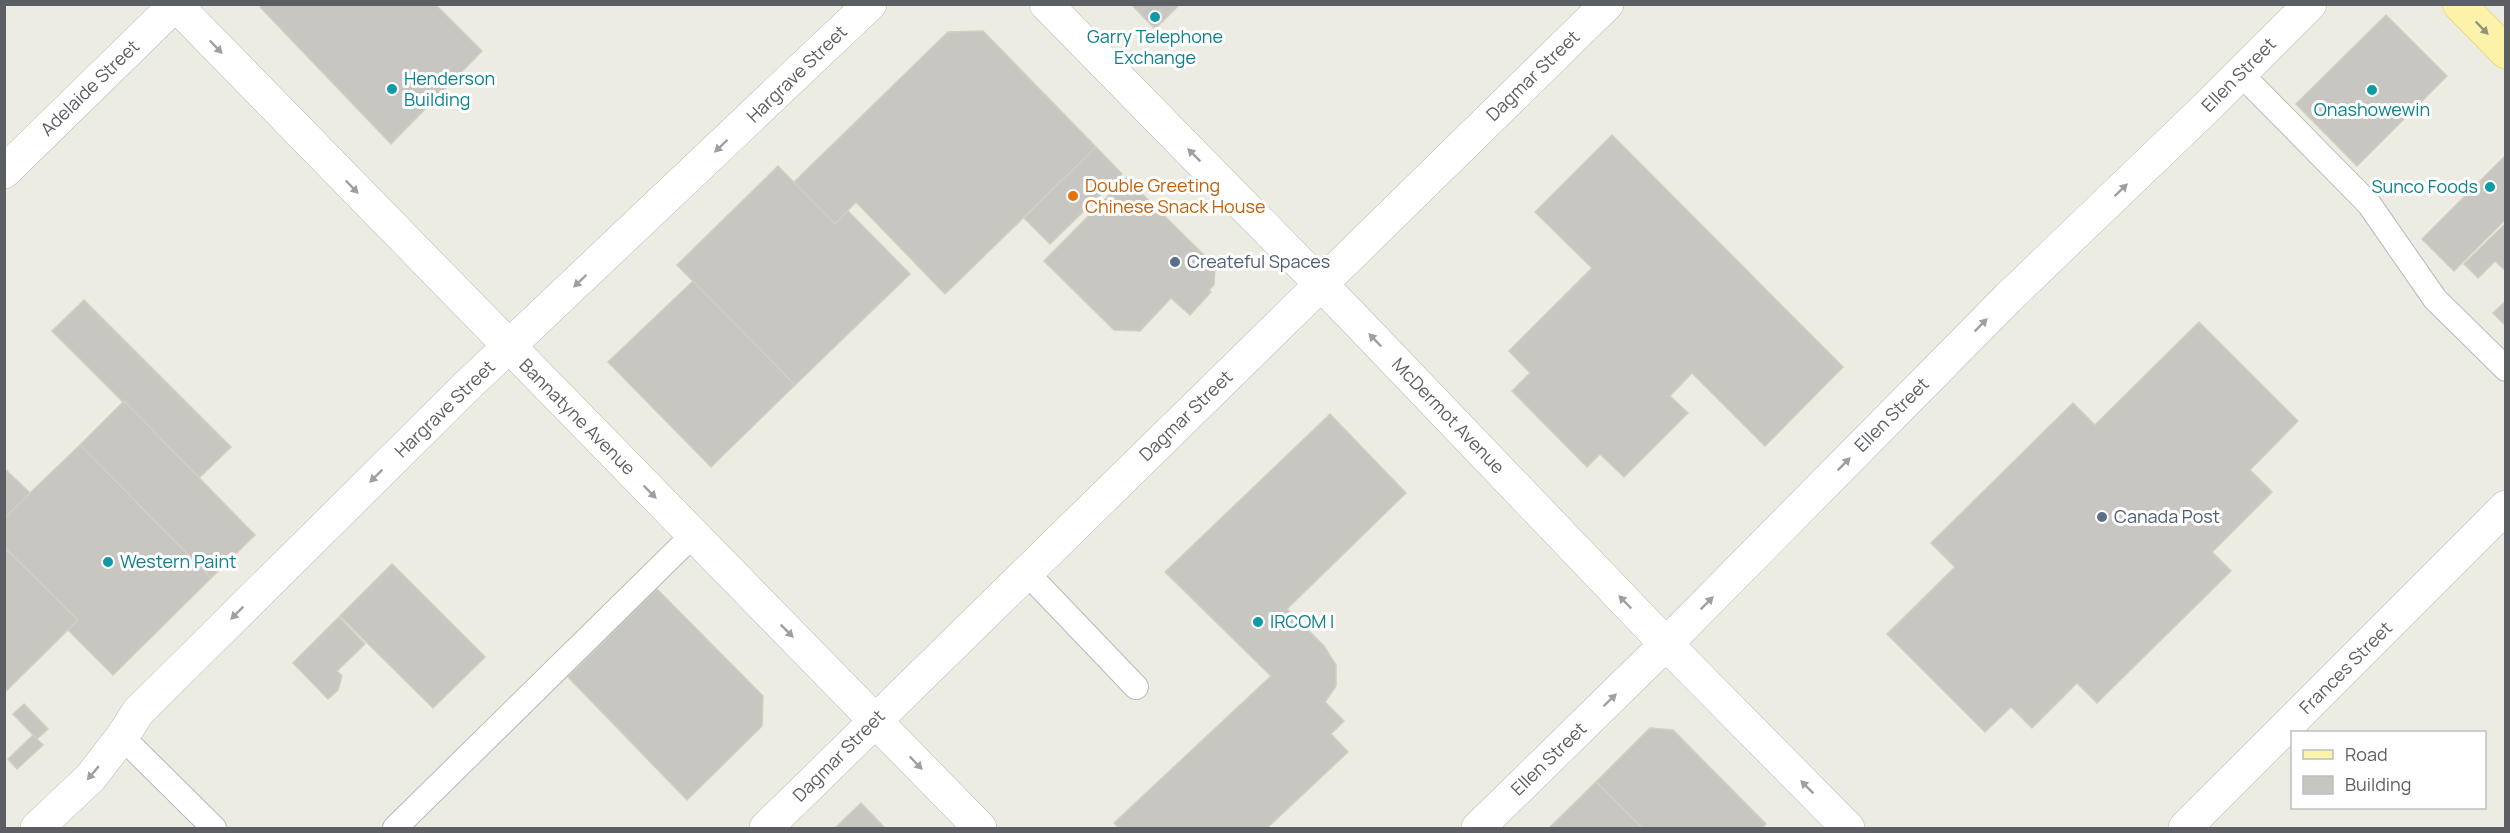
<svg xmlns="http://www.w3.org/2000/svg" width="2510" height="833" font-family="Manrope,sans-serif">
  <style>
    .building { fill: #c8c6c0; stroke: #d2cec2; stroke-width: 1.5 }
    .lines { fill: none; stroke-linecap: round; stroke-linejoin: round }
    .service-casing { stroke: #b6b9bd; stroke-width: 26 }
    .minor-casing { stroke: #b6b9bd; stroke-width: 34 }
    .tertiary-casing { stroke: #b6b9bd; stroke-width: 34 }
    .primary-casing { stroke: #ecca5e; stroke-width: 34 }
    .service { stroke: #fff; stroke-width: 24 }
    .minor { stroke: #fff; stroke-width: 33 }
    .tertiary { stroke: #fff; stroke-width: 33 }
    .primary { stroke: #fcf2aa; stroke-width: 33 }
    .oneway { fill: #93927c }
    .oneway2 { fill: #9d9fa1 }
    .culture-dot { fill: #0f9aa8; stroke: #fff; stroke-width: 2 }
    .food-dot { fill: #e8710a; stroke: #fff; stroke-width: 2 }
    .service-dot { fill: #5c6f8a; stroke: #fff; stroke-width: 2 }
    .labels { text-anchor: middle; stroke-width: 6; stroke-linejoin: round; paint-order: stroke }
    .culture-label { font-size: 18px; fill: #0d838f; stroke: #fff; text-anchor: start }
    .street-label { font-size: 18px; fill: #5b5f63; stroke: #fff }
    .food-label { font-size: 18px; fill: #c56008; stroke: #fff; text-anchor: start }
    .service-label { font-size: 18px; fill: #4e5e75; stroke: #fff; text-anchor: start }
  </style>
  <rect width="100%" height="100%" fill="#edece3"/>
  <g class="building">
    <path d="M262 4H435L482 51 391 144 260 7Z"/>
    <path d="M1131 4H1180L1155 29Z"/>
    <path d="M2386 15 2447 76 2357 166 2296 104Z"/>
    <path d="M983 31 1096 147 945 294 856 202 835 224 794 182 948 32Z"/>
    <path d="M1612 135 1843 367 1765 446 1692 373 1670 396 1688 413 1624 477 1600 454 1587 467 1512 391 1530 373 1509 351 1592 268 1535 212Z"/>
    <path d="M1096 147 1122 174 1050 244 1024 218Z"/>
    <path d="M2506 155V219L2454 271 2422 239Z"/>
    <path d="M778 166 835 224 848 211 910 274 795 385 677 265Z"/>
    <path d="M1126 178 1210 261 1208 263 1215 269 1214 285 1209 290 1211 292 1190 315 1171 298 1140 331 1114 330 1044 261Z"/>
    <path d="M2506 223V271L2495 261 2478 278 2464 264Z"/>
    <path d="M693 281 795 385 711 467 608 362Z"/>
    <path d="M84 300 231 447 199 478 52 331Z"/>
    <path d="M2506 301V326L2493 313Z"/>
    <path d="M2199 322 2298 421 2250 470 2272 492 2212 552 2231 571 2097 703 2077 683 2032 728 2011 707 1985 732 1887 634 1955 567 1931 543 2073 403 2095 425Z"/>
    <path d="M124 401 255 535 211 578 80 445Z"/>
    <path d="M1330 414 1406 493 1287 609 1324 646 1336 665V686L1325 702 1344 721 1331 734 1348 752 1267 828H1119L1114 823 1271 676 1165 572Z"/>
    <path d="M80 445 211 578 113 675 68 630 78 620 4 547V518Z"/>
    <path d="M4 468 30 493 4 518Z"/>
    <path d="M4 547 78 620 4 693Z"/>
    <path d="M392 564 485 657 433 708 340 616Z"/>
    <path d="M657 589 763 696 762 726 687 800 568 677Z"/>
    <path d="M339 617 365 644 337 671 342 676 338 690 328 699 293 663Z"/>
    <path d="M24 704 48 729 37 739 13 714Z"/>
    <path d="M1650 728 1673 730 1766 824 1762 828H1642L1596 782Z"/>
    <path d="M33 735 43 745 17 769 8 759Z"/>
    <path d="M1596 782 1642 828H1549Z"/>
    <path d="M861 803 885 828H835Z"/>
  </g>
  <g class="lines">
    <defs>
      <g id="service">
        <path d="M2241 74 2369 204 2435 299 2506 369"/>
        <path d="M1026 572 1136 687"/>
        <path d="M122 737 214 828"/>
        <path d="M395 828 693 535"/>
      </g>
      <g id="minor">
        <path d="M4 172 176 4"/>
        <path d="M766 828 1607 4"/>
        <path d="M2185 828 2506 507"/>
      </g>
      <g id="tertiary">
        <path d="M175 4 980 828"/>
        <path d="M1046 4 1351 315 1666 644 1848 828"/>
        <path d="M37 828 90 778 122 737 138 712 469 384 870 4"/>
        <path d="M1478 828 1666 644 2008 298 2208 106 2310 4"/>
      </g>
      <path id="primary" d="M2459 4 2506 52"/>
    </defs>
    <use href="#service" class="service-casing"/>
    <use href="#minor" class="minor-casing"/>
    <use href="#tertiary" class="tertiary-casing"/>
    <use href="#primary" class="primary-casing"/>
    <use href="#service" class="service"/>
    <use href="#minor" class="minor"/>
    <use href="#tertiary" class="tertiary"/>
    <use href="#primary" class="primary"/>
  </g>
  <defs><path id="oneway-solid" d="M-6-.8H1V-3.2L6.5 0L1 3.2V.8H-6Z" transform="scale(1.5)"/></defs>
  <use class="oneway" href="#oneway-solid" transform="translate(2482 28) rotate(46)"/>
  <g class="oneway2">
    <use href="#oneway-solid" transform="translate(216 47) rotate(46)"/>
    <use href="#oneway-solid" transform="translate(721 146) rotate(136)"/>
    <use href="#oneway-solid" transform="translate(1194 155) rotate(-135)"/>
    <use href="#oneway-solid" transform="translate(352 187) rotate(46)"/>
    <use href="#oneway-solid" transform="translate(2121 190) rotate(-44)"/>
    <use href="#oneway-solid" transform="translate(580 281) rotate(136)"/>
    <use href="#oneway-solid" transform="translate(1981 325) rotate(-45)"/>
    <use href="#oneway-solid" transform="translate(1375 340) rotate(-134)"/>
    <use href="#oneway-solid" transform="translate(1844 464) rotate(-45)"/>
    <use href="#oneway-solid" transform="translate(376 476) rotate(135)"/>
    <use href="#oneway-solid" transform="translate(650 492) rotate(45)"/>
    <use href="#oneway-solid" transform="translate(1625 602) rotate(-134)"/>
    <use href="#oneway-solid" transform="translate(1707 603) rotate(-45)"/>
    <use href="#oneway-solid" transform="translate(237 613) rotate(135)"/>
    <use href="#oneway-solid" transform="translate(787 631) rotate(45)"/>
    <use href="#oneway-solid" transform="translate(1610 700) rotate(-44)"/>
    <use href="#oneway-solid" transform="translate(916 763) rotate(46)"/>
    <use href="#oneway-solid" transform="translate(93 773) rotate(130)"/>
    <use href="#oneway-solid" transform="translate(1807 787) rotate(-135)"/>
  </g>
  <g class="culture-dot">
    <circle cx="1155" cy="17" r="6"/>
    <circle cx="392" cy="89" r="6"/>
    <circle cx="2372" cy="90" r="6"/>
    <circle cx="2490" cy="187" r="6"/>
    <circle cx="108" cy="562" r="6"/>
    <circle cx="1258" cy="622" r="6"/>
  </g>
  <circle class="food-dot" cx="1073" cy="196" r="6"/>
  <g class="service-dot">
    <circle cx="1175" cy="262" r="6"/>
    <circle cx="2102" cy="517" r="6"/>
  </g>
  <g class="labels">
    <g class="culture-label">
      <text x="1155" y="43" text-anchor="middle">Garry Telephone<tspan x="1155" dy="21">Exchange</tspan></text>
      <text x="404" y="85">Henderson<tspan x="404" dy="21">Building</tspan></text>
      <text x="2372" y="116" text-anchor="middle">Onashowewin</text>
      <text x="2478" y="193" text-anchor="end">Sunco Foods</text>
      <text x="120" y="568">Western Paint</text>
      <text x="1270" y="628">IRCOM I</text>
    </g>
    <g class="street-label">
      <text transform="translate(797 74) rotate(-44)" y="6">Hargrave Street</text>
      <text transform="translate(2239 75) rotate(-45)" y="6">Ellen Street</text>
      <text transform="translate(1533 76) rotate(-44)" y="6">Dagmar Street</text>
      <text transform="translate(90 88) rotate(-44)" y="6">Adelaide Street</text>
      <text transform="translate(445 409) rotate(-44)" y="6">Hargrave Street</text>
      <text transform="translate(1892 415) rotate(-45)" y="6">Ellen Street</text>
      <text transform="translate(1186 416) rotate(-44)" y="6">Dagmar Street</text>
      <text transform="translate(1448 416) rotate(46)" y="6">McDermot Avenue</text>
      <text transform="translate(577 417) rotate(45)" y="6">Bannatyne Avenue</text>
      <text transform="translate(2346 668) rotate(-45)" y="6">Frances Street</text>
      <text transform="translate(839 756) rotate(-45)" y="6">Dagmar Street</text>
      <text transform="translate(1549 759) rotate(-44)" y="6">Ellen Street</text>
    </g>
    <g class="food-label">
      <text x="1085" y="192">Double Greeting<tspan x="1085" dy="21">Chinese Snack House</tspan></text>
    </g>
    <g class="service-label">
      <text x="1187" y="268">Createful Spaces</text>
      <text x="2114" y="523">Canada Post</text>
    </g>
  </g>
  <rect width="2510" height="833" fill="none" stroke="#5b5f63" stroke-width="12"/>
  <rect x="2291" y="731" width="195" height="78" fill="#ffffff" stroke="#bdbfc1" stroke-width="1.5"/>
  <rect x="2303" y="750" width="30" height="9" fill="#fcf2aa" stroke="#bdbfc1" stroke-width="1.5"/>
  <text x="2345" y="761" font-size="18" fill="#5b5f63">Road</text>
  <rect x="2303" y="776" width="30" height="18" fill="#c8c6c0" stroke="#bdbfc1" stroke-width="1.5"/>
  <text x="2345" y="791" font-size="18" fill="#5b5f63">Building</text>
</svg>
